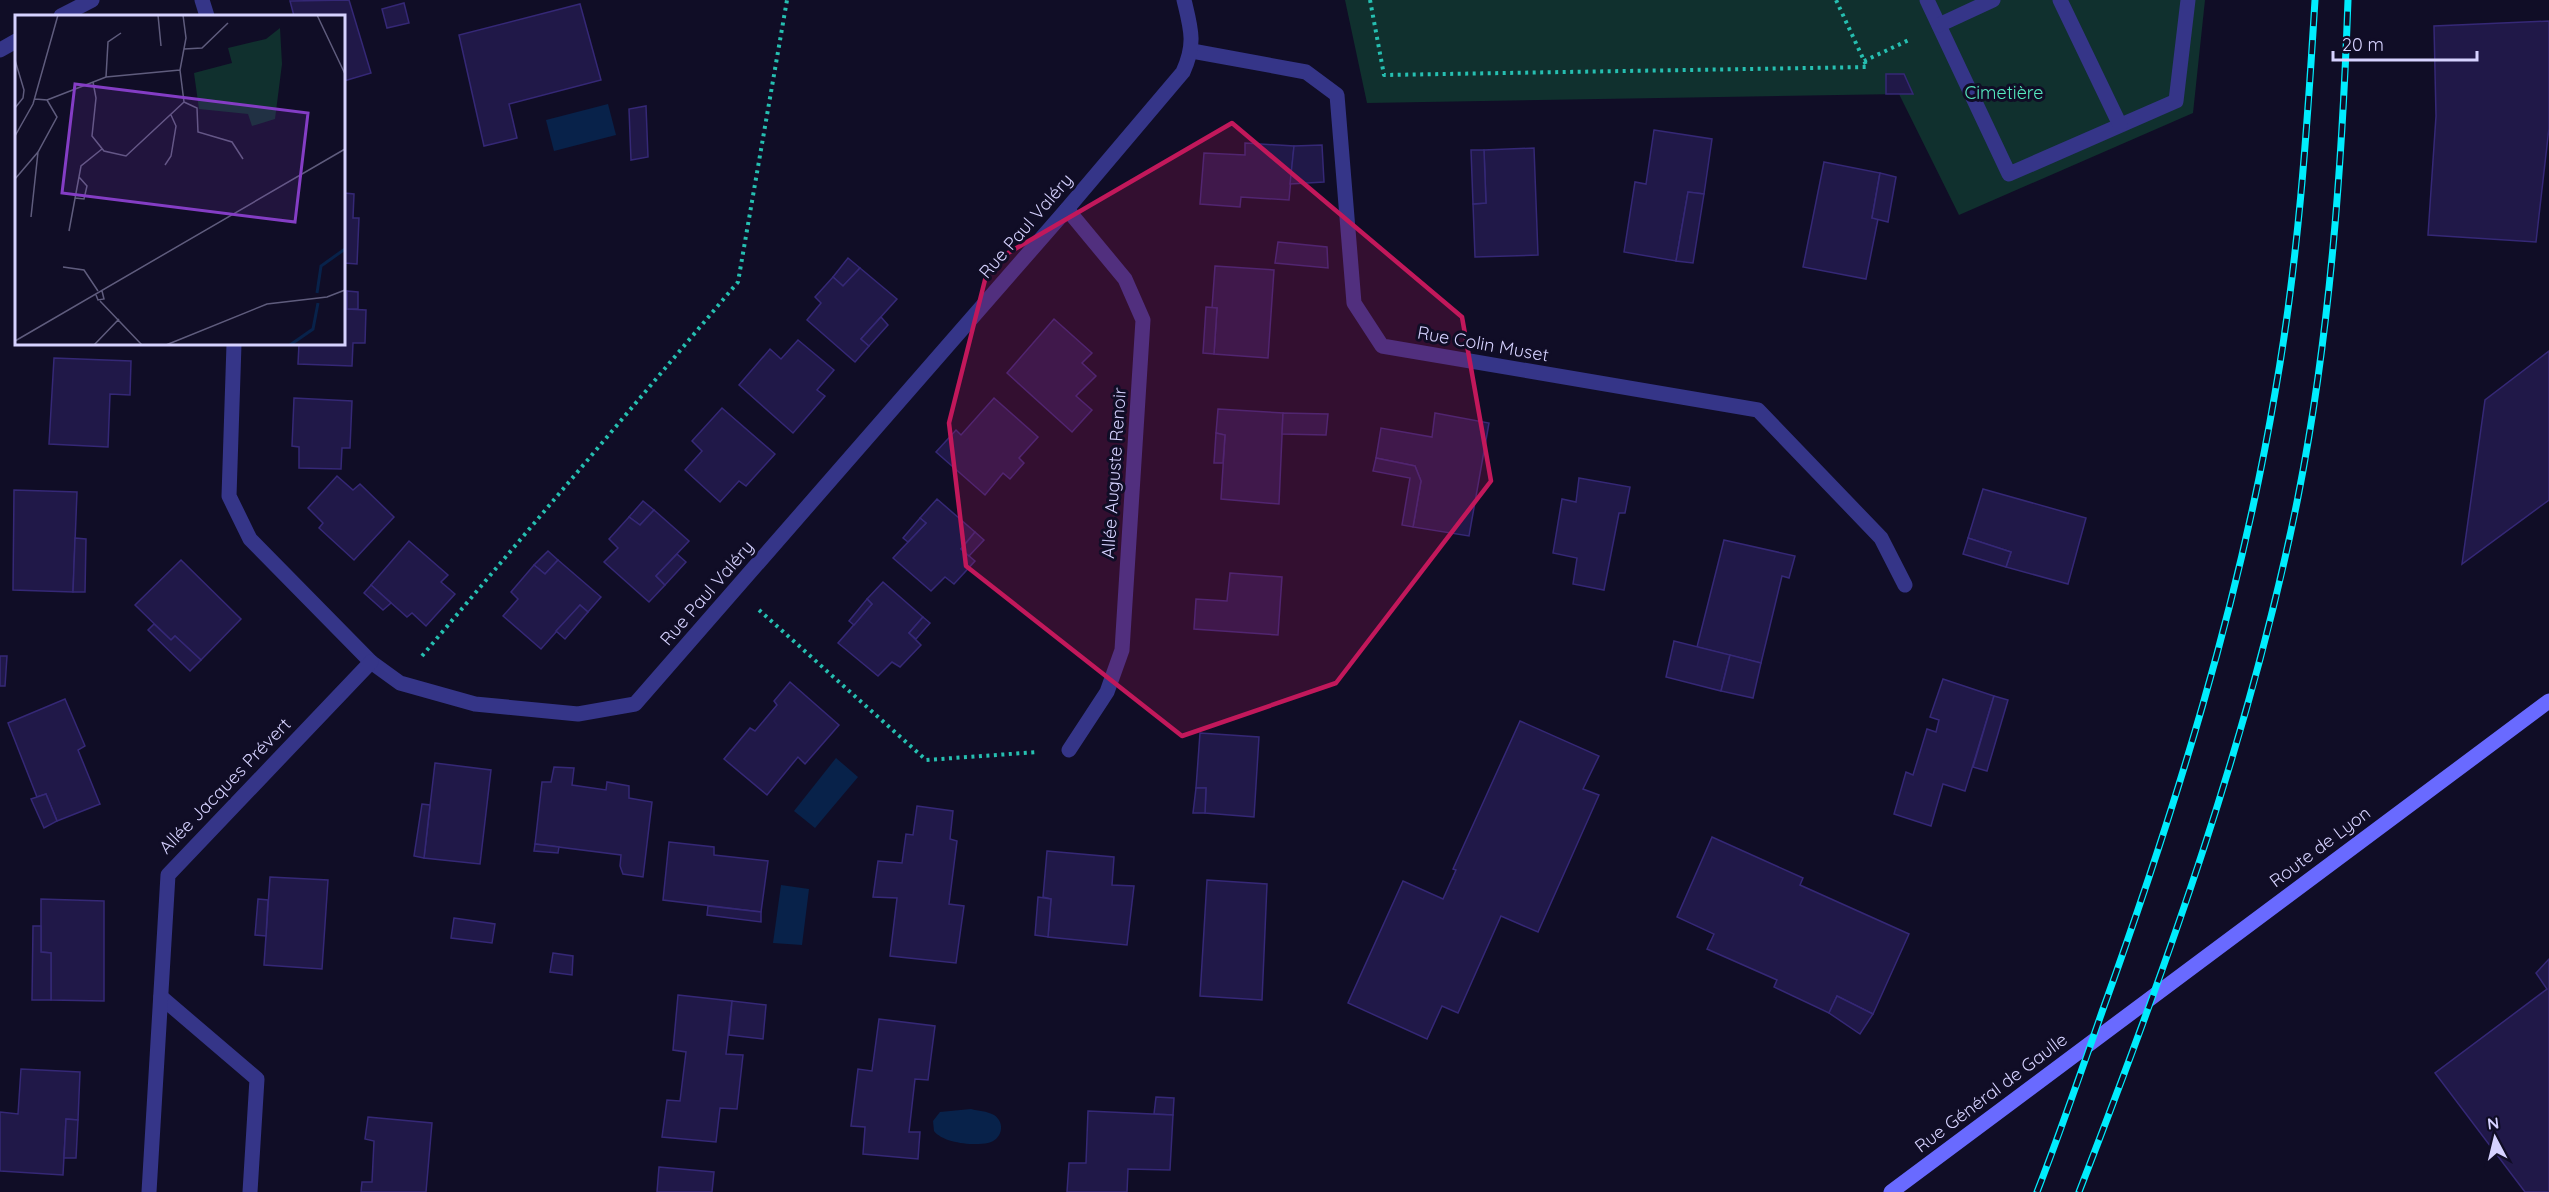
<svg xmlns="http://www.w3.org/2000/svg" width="2549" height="1192" font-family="Quicksand,sans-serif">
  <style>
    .green { fill: #10302e }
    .water { fill: #08224a }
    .building { fill: #201848; stroke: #352876; stroke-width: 1.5 }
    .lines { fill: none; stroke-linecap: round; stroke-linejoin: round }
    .path { stroke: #26bfb1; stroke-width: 4; stroke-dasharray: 3 4.5; stroke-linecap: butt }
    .service { stroke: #353588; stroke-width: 15 }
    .minor { stroke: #353588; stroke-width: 15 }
    .secondary { stroke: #696aff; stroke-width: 15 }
    .rail-casing { stroke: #00ecfd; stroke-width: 7 }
    .rail { stroke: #100d26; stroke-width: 4.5; stroke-dasharray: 14; stroke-linecap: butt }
    .marked { fill: #c2185b; fill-opacity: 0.2; stroke: #c2185b; stroke-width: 4.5; stroke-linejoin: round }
    .labels { text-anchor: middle; stroke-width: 6; stroke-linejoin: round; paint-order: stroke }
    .park-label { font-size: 18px; fill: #55e8be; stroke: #100d26 }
    .street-label { font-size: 18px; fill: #d6d2ff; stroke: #100d26 }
    .inset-river { fill: none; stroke: #08224a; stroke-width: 3 }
    .inset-road { fill: none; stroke: #5f5c7d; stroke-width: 1.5 }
    .view { fill: #843dc5; fill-opacity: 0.15; stroke: #843dc5; stroke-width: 3 }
    .inset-edge { fill: none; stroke: #d6d2ff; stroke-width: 3 }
  </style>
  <rect width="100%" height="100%" fill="#100d26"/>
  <path class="green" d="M1345 0H2205L2193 113 1959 215 1899 94 1367 103Z"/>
  <g class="water">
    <path d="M608 104 616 135 554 151 546 120Z"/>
    <path d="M836 758 858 777 815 828 794 811Z"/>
    <path d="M781 885 809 889 802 945 773 943Z"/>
    <path d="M971 1109C978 1111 987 1111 994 1115 1006 1123 1002 1140 988 1143 973 1146 943 1143 934 1131L933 1121 940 1112Z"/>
  </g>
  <g class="building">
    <path d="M349 0 371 73 344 81V16H294L290 1Z"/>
    <path d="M404 3 409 23 387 28 382 9Z"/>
    <path d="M580 4 601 80 509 104 517 138 484 146 459 35Z"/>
    <path d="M2549 21V128L2536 242 2428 235 2436 116 2434 26Z"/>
    <path d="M1886 74H1904L1913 94H1886Z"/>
    <path d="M646 106 648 157 631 160 629 109Z"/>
    <path d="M1654 130 1712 139 1704 194 1688 192 1676 261 1624 252 1635 182 1646 184Z"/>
    <path d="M1245 143 1294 146 1289 200 1241 197 1240 207 1200 204 1204 153 1245 155Z"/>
    <path d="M1322 145 1324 182 1290 184 1294 146Z"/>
    <path d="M1534 148 1538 255 1475 257 1473 204 1486 203 1484 150Z"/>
    <path d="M1471 150H1484L1486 203 1473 204Z"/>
    <path d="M1824 162 1880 173 1872 218 1878 219 1866 279 1803 267Z"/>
    <path d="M1880 173 1896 177 1888 222 1872 218Z"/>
    <path d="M1688 192 1704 194 1693 263 1676 261Z"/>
    <path d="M344 193 354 194 353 218H359L357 264 344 263Z"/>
    <path d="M1278 242 1327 247 1328 268 1275 263Z"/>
    <path d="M848 258 860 268 843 286 833 277Z"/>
    <path d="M1215 266 1274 270 1268 358 1214 354 1217 308H1212Z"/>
    <path d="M860 268 897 299 861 339 869 346 855 362 807 320 821 303 815 297 833 277 843 286Z"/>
    <path d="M344 291H347V309L366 310 365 343H353L352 366 298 364 299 344H344Z"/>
    <path d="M347 291 358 292V309H347Z"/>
    <path d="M1206 307 1217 308 1214 354 1203 353Z"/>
    <path d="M881 317 888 325 869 346 861 339Z"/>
    <path d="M1054 319 1092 353 1082 363 1096 376 1076 396 1092 410 1072 432 1007 373Z"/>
    <path d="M798 340 834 370 817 390 825 396 793 433 739 385 770 349 781 359Z"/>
    <path d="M2549 351V500L2462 564 2485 400Z"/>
    <path d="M54 358 131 361 130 395 110 394 108 447 49 444Z"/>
    <path d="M294 398 352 401 350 448H342L341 469 299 468V447L292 446Z"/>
    <path d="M994 398 1038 437 1019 458 1024 463 1010 479 1003 473 985 495 936 452 956 430 961 435Z"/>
    <path d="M722 408 775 454 746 486 739 481 720 502 685 470 702 451 692 441Z"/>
    <path d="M1218 409 1283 413 1279 504 1221 499 1225 435 1216 433Z"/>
    <path d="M1283 413 1328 414 1326 435 1282 434Z"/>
    <path d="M1435 413 1489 423 1469 536 1413 527 1421 481 1415 466 1376 458 1381 428 1432 437Z"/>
    <path d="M1216 433 1225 435 1223 463H1214Z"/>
    <path d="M1376 458 1415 466 1421 481 1413 527 1402 525 1410 478 1373 471Z"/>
    <path d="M337 476 353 490 360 484 394 517 354 560 319 528 323 523 308 508Z"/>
    <path d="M1579 478 1630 487 1625 513H1619L1604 590 1573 584 1577 558 1553 553 1562 499 1576 502Z"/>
    <path d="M1983 489 2086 518 2068 584 2006 567 2011 552 1968 538Z"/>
    <path d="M14 490 77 492 73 592 13 590Z"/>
    <path d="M937 499 975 532 961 549 975 561 954 584 945 577 931 591 893 558 926 523 920 518Z"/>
    <path d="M643 501 654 510 640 525 629 517Z"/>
    <path d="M654 510 689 541 656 576 665 585 649 602 604 562 618 548 609 539 629 517 640 525Z"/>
    <path d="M920 518 926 523 908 542 903 538Z"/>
    <path d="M975 532 984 540 969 556 961 549Z"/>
    <path d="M75 538 86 539 85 592H73Z"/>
    <path d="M1968 538 2011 552 2006 567 1963 554Z"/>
    <path d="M1724 540 1795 556 1789 578 1782 576 1761 663 1697 647Z"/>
    <path d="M409 541 448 575 441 582 455 594 426 626 412 613 407 617 371 585Z"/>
    <path d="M548 551 558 560 545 574 534 565Z"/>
    <path d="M677 554 686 562 665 585 656 576Z"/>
    <path d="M181 560 241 619 201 660 175 636 171 640 135 605Z"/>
    <path d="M558 560 601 597 588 612 580 605 541 649 503 616 518 599 511 592 534 565 545 574Z"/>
    <path d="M1230 573 1282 577 1278 635 1194 629 1196 599 1227 601Z"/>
    <path d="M883 582 923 617 909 633 921 645 900 667 892 662 878 676 838 643 872 604 867 599Z"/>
    <path d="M371 585 391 603 383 610 364 593Z"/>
    <path d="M867 599 872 604 854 625 849 621Z"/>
    <path d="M580 605 588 612 565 639 556 631Z"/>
    <path d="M923 617 930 623 916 639 909 633Z"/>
    <path d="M154 624 171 640 175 636 201 660 190 671 148 630Z"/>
    <path d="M1674 641 1730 655 1721 691 1666 677Z"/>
    <path d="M1730 655 1761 663 1753 698 1721 691Z"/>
    <path d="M0 656H7L5 686H0Z"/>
    <path d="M1943 679 1994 696 1965 791 1943 784 1931 826 1894 814 1906 772 1913 775 1927 729 1936 732 1939 720 1930 717Z"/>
    <path d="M790 682 839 725 805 764 798 757 767 795 724 759 750 728 755 731 777 705 774 701Z"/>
    <path d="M1994 696 2008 700 1987 771 1973 767Z"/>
    <path d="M65 699 85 746 78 750 100 804 57 821 46 794 37 797 8 723Z"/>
    <path d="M1520 721 1599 756 1583 789 1599 795 1538 932 1501 916 1458 1013 1442 1006 1427 1039 1348 1003 1403 881 1443 899 1456 870 1453 869Z"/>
    <path d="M1200 733 1259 737 1254 817 1205 813 1206 788H1196Z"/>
    <path d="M435 763 491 770 480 864 424 858Z"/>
    <path d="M554 767 574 768 572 785 606 790 607 782 629 786V798L652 802 643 877 623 874 620 866 621 855 535 844 542 782H551Z"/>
    <path d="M1196 788H1206L1205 813H1193Z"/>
    <path d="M46 794 57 821 44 828 31 799Z"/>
    <path d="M422 804 430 805 424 858 414 856Z"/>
    <path d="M917 806 953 811 950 839 957 841 949 904 964 906 956 963 890 956 897 898 873 897 878 861 902 863 906 834 913 835Z"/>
    <path d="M1712 837 1803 878 1800 885 1909 934 1873 1014 1837 996 1829 1013 1774 987 1777 980 1707 949 1714 934 1677 917Z"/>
    <path d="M669 842 714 847V855L768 861 761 912 663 900Z"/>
    <path d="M535 844 559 847 558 853 534 851Z"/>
    <path d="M1047 851 1114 857 1112 885 1134 886 1127 945 1048 937 1051 899 1043 897Z"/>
    <path d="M270 877 328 880 322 969 264 965Z"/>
    <path d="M1207 880 1267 884 1262 1000 1200 996Z"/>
    <path d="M1038 897 1051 899 1048 937 1035 935Z"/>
    <path d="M41 899 104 901V1001L51 1000V953L41 952Z"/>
    <path d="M258 899 268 900 266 936 255 935Z"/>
    <path d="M708 906 761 912V922L707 915Z"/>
    <path d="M454 918 495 924 492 943 451 938Z"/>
    <path d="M33 926H41V952L51 953V1000H32Z"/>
    <path d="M553 953 573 956 572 975 550 972Z"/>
    <path d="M2549 959V1192H2525L2435 1073 2547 989 2536 973Z"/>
    <path d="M678 995 732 1001 726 1054 743 1055 737 1109 720 1108 716 1142 662 1137 667 1100 680 1101 686 1052 673 1050Z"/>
    <path d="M1837 996 1873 1014 1860 1034 1829 1013Z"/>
    <path d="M732 1001 766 1005 763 1039 729 1035Z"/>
    <path d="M879 1019 935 1026 928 1080 915 1079 909 1132H920L918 1159 863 1154 865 1127 851 1126 858 1069 872 1071Z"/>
    <path d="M21 1069 80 1072 78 1120 66 1119 63 1175 0 1171V1112L18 1114Z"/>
    <path d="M1156 1097 1174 1098 1173 1115 1154 1114Z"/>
    <path d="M1088 1111 1173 1115 1170 1170 1128 1169 1127 1192H1067L1069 1163H1086Z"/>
    <path d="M368 1117 432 1123 426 1192H361L362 1182H372L374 1141 365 1139Z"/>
    <path d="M66 1119 78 1120 76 1158H64Z"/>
    <path d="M659 1167 714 1172 712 1192H657Z"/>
  </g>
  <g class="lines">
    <g class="path">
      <path d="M1370 0 1384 75 1867 67 1836 0"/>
      <path d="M1864 61 1911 39"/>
      <path d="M759 610 926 760 1038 752"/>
      <path d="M422 656 738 282 787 0"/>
    </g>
    <g class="service">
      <path d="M1927 0 2009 174 2176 101 2188 0"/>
      <path d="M2060 0 2120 125"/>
      <path d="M1939 25 1993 0"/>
    </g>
    <g class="minor">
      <path d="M202 0 207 16"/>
      <path d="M61 16 92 0"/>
      <path d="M0 50 16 41"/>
      <path d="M1192 51 1306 72 1337 95 1354 303 1382 346 1758 410 1881 538 1905 585"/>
      <path d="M1067 209 1125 279 1143 320 1122 650 1107 692 1069 750"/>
      <path d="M234 344 229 496 250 539 371 662 400 683 475 704 578 714 635 704 1067 209 1183 72C1196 44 1191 29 1184 0"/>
      <path d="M161 997 257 1079 250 1192"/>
      <path d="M149 1192 168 875 371 662"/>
    </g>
    <path class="secondary" d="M1891 1192 2549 701"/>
    <defs>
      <g id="rail">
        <path d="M2037 1192C2060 1133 2081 1072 2102 1012 2175 810 2239 605 2275 393 2298 263 2307 132 2315 0"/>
        <path d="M2079 1192C2166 968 2251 733 2298 497 2330 334 2342 167 2348 0"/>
      </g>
    </defs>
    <use href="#rail" class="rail-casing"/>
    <use href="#rail" class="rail"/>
  </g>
  <path class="marked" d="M1232 123 1462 317 1491 481 1336 683 1182 736 966 566 949 423 989 264Z"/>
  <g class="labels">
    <g class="park-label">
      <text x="2004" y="99">Cimetière</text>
    </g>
    <g class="street-label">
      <text transform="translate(1026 226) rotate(-49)" y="6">Rue Paul Valéry</text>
      <text transform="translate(1483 344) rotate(10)" y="6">Rue Colin Muset</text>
      <text transform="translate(1114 473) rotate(-86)" y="6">Allée Auguste Renoir</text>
      <text transform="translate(707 593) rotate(-49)" y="6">Rue Paul Valéry</text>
      <text transform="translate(225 786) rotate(-46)" y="6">Allée Jacques Prévert</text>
      <text transform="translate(2320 847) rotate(-37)" y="6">Route de Lyon</text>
      <text transform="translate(1991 1093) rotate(-37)" y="6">Rue Général de Gaulle</text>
    </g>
  </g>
  <g transform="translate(15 15)">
    <rect width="330" height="330" fill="#100d26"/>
    <path d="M265 13 267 49 260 104 237 111 233 99 184 94 179 58 217 48 213 33 251 24Z" fill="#10302e"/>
    <path class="inset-river" d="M302 278 306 251 330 234M275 330 298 314 303 288"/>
    <path class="inset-road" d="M143 0 146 31M302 0 330 59M169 34 187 33 213 8M0 45 9 75 8 83 0 93M91 62 93 27 106 18M78 67 81 83 77 121 89 136 111 141 169 87 165 55 171 23 168 0M32 85 91 62 165 55M169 87 182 93 183 117 217 127 228 144M0 121 18 89 43 0M150 150 156 141 161 111 156 100M0 164 23 137 42 102 32 85 20 84M60 183 69 184 72 171 64 162M16 202 23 137M54 216 66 151 87 134M48 252 69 255 83 276M81 280 83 285 89 284 87 276M85 286 127 330M0 326 330 134M79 330 104 304M151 330 252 289 312 282 330 275"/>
    <path class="view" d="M60 69 293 98 280 207 47 178Z"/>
    <rect width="330" height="330" class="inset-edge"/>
  </g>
  <g transform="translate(2495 1138) rotate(353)" stroke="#100d26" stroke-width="4.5" paint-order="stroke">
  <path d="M0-4.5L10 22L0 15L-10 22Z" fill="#d6d2ff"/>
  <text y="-9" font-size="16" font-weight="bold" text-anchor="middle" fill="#d6d2ff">N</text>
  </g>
  <path d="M2333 51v9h144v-9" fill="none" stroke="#d6d2ff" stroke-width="3"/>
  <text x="2342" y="51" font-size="18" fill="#d6d2ff" stroke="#100d26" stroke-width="4.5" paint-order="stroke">20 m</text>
</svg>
